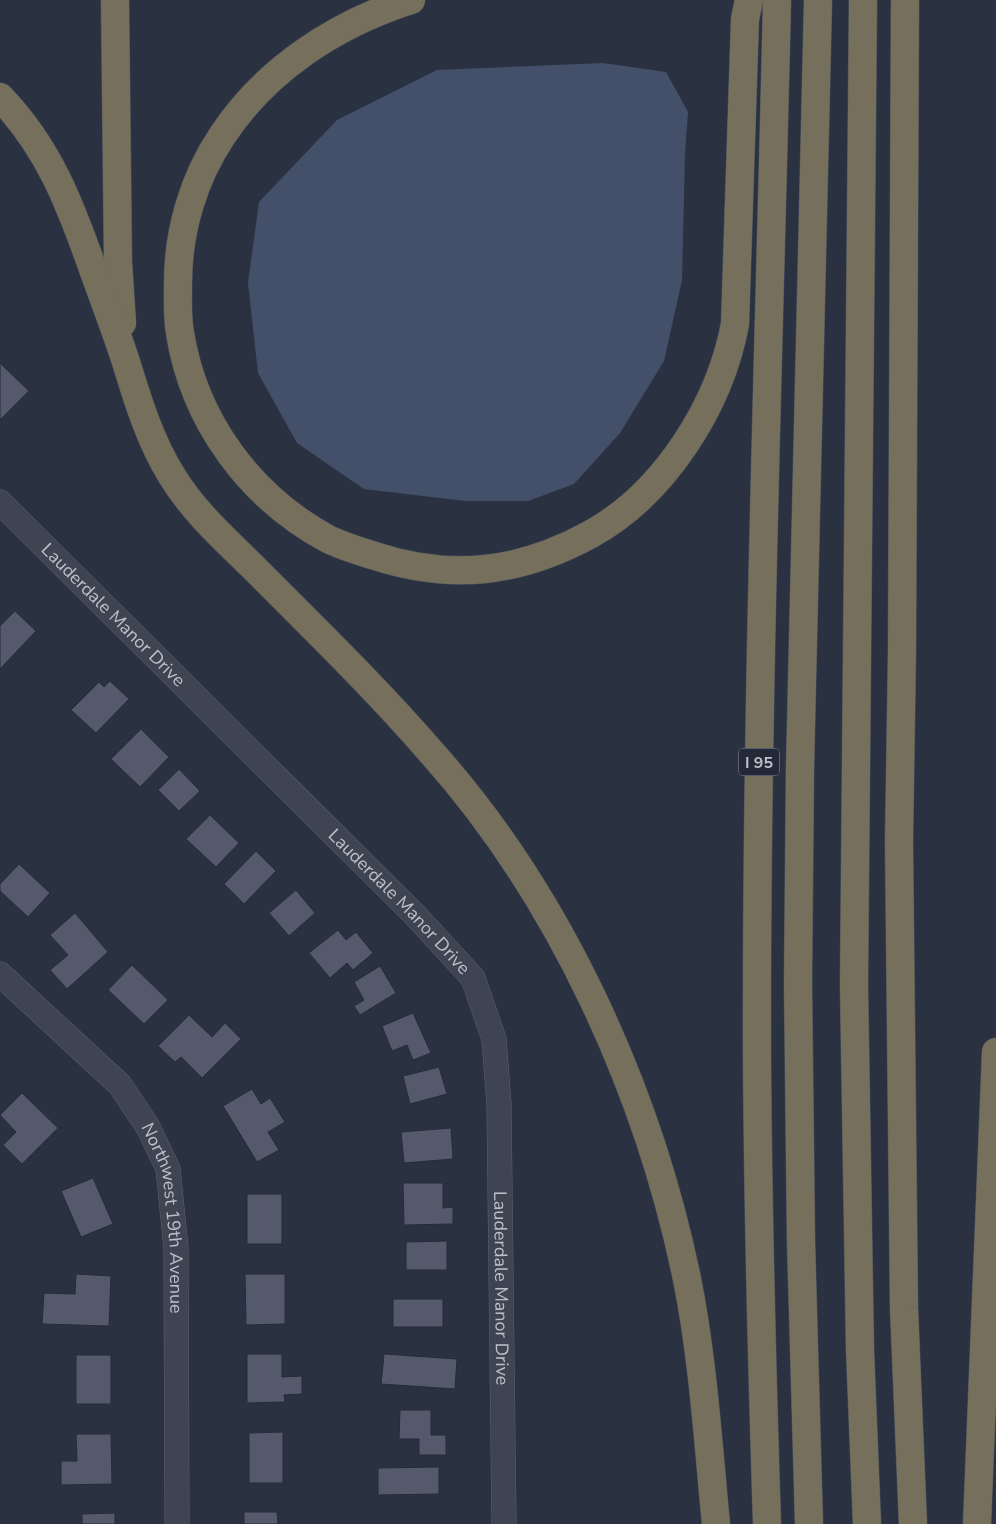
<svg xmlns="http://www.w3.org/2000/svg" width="996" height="1524" font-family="'Nunito Sans',sans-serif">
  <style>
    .water { fill: #44506a }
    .building { fill: #545a6c; stroke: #252b38 }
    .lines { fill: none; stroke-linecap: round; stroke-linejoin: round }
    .minor-casing { stroke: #5c626e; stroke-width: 25 }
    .motorway-casing { stroke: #494f5b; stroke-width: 29 }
    .minor { stroke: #3e4451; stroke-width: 24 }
    .motorway { stroke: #766f5c; stroke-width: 28 }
    .labels { text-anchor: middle; stroke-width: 4.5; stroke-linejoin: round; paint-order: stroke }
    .shield { fill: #232937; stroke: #8d939f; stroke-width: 1 }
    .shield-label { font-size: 16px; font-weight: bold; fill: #bbc0cb }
    .street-label { font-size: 18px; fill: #bbc0cb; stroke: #232937 }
  </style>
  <rect width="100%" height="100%" fill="#2a3241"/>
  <path class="water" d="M603 63 666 72 688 112 685 152 682 280 664 361 620 433 574 484 528 501H465L364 489 297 443 258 373 248 283 259 202 337 120 437 70Z"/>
  <g class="building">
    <path d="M0 363 29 391 0 420Z"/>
    <path d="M15 611 36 631 0 669V626Z"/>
    <path d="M110 681 129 699 96 733 71 710 99 682 104 687Z"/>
    <path d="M141 729 169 757 140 787 111 759Z"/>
    <path d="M179 769 200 791 179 811 158 790Z"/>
    <path d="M210 815 239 843 216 867 186 839Z"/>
    <path d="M256 851 276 871 244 904 224 884Z"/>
    <path d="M19 864 50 893 28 917 0 891V884Z"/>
    <path d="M296 890 315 913 289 936 269 913Z"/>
    <path d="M75 913 108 952 67 989 50 970 68 955 50 935Z"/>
    <path d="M338 930 346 940 356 932 373 953 353 970 347 963 330 978 309 953Z"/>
    <path d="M132 965 168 1000 144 1024 108 990Z"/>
    <path d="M380 966 396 993 360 1015 354 1006 364 1000 354 982Z"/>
    <path d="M413 1013 431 1053 413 1060 407 1045 392 1051 382 1026Z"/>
    <path d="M189 1015 212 1037 225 1023 241 1039 202 1078 181 1057 175 1062 158 1046Z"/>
    <path d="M439 1067 447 1094 410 1104 403 1076Z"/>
    <path d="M252 1089 261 1104 270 1098 285 1122 268 1132 279 1150 257 1162 223 1106Z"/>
    <path d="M22 1093 58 1128 22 1164 3 1145 16 1132 0 1115Z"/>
    <path d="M451 1128 453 1159 404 1163 401 1132Z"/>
    <path d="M93 1178 113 1224 81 1237 61 1191Z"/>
    <path d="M403 1183H443V1208L453 1207V1224L404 1225Z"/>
    <rect x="247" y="1194" width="35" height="50"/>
    <path d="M447 1241V1270H406V1242Z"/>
    <path d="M76 1274 111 1276 109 1326 42 1324 44 1293 75 1294Z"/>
    <path d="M245 1274H285V1324L246 1325Z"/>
    <rect x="393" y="1299" width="50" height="28"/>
    <path d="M247 1354H282V1377L302 1376V1394L284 1395 285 1402 247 1403Z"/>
    <path d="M384 1354 457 1359 455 1389 381 1384Z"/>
    <rect x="76" y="1355" width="35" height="49"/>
    <path d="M400 1410H431V1435H446V1455H419V1439H399Z"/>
    <path d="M283 1432V1483H249V1433Z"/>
    <path d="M76 1434H111L112 1484 61 1485V1461H77Z"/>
    <path d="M439 1467V1494L378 1495V1468Z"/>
    <path d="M244 1512H277L278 1524H244Z"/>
    <path d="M115 1513V1524H82V1514Z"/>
  </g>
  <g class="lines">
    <defs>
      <g id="minor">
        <path id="s1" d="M0 502 415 915 473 978 494 1039 499 1104 504 1524"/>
        <path id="s2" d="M0 974 120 1085 148 1127 168 1169 176 1248 177 1524"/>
      </g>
      <g id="motorway">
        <path d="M115 0 118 262 122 323"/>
        <path d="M411 0C336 24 266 69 222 136 193 179 178 232 178 283 178 300 177 317 180 333 194 421 250 497 328 539 342 546 359 551 375 556 452 581 520 573 591 534 665 493 720 405 735 324L745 19 749 0"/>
        <path d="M863 0 854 985 860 1350 867 1524"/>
        <path d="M905 0 902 651 899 842 904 1308 913 1524"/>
        <path d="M0 97C49 148 70 204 93 269 104 300 116 331 126 362 138 401 150 441 172 476 196 516 234 547 266 580 322 636 379 692 431 752 560 896 648 1090 687 1279 703 1359 708 1442 716 1524"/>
        <path d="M767 1524C762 1368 758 1213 757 1057 756 705 769 352 777 0"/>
        <path d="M809 1524 801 1241 798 983 800 768 818 0"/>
        <path d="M977 1524 996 1052"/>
      </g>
    </defs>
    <use href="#minor" class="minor-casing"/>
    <use href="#motorway" class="motorway-casing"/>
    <use href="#minor" class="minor"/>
    <use href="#motorway" class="motorway"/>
  </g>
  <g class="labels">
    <rect class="shield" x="739" y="748.5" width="40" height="27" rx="4"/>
    <g class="shield-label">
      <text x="759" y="768">I 95</text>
    </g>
    <g class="street-label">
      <text dy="6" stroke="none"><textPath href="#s1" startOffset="160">Lauderdale Manor Drive</textPath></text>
      <text dy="6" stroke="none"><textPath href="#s1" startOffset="565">Lauderdale Manor Drive</textPath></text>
      <text dy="6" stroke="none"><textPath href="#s2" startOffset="308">Northwest 19th Avenue</textPath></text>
      <text dy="6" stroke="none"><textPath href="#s1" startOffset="985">Lauderdale Manor Drive</textPath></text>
    </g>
  </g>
</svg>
